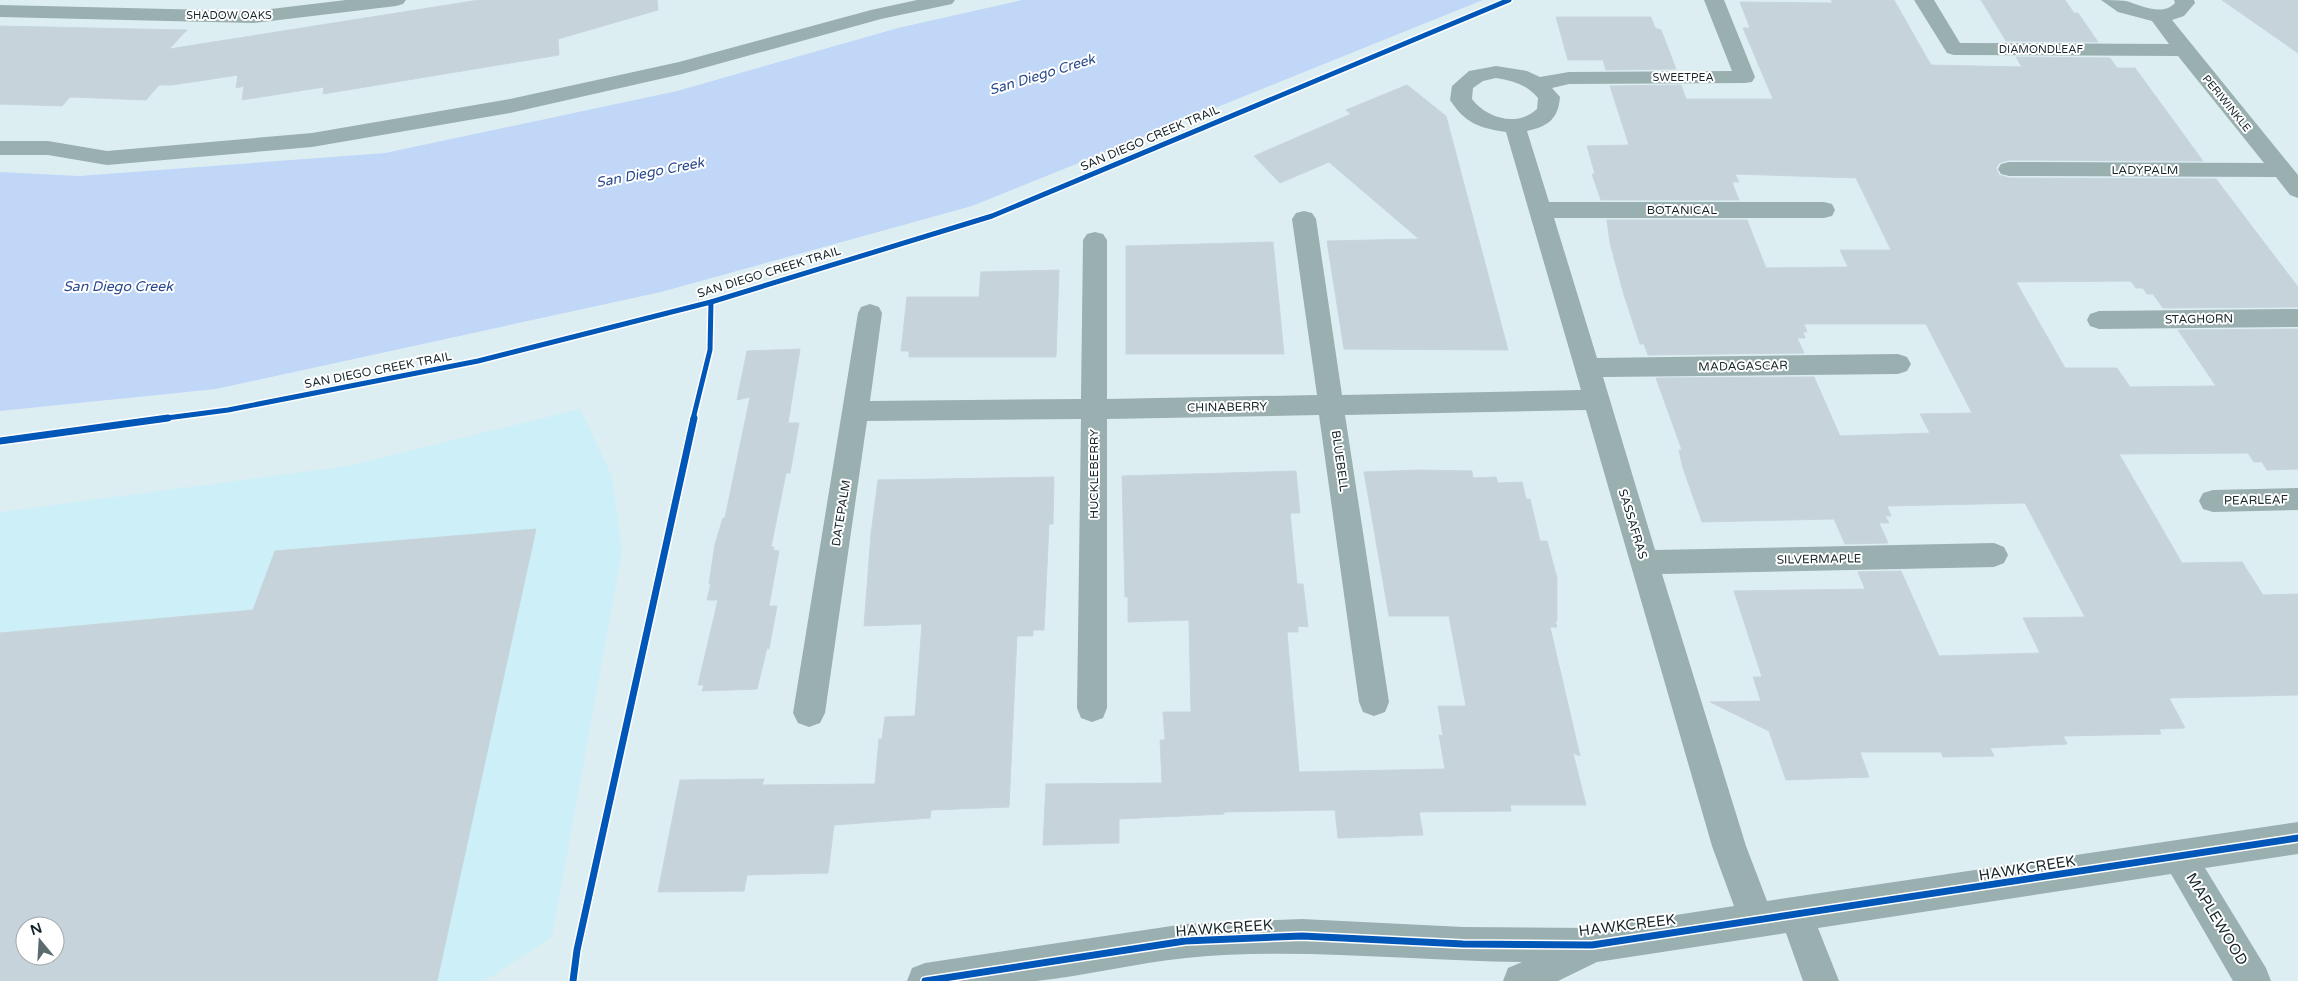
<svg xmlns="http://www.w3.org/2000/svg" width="2298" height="981" font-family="'Varela Round',sans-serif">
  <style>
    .built { fill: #cceff8; fill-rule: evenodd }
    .water { fill: #c0d7f8 }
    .building { fill: #c6d3da; stroke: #c8d5dc; fill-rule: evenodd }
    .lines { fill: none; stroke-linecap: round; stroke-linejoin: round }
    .minor { fill: #9aafaf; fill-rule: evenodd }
    .cycleway-far1-casing { stroke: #fff; stroke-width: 8 }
    .cycleway-casing { stroke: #fff; stroke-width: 10 }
    .cycleway-far1 { stroke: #0057b8; stroke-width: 5 }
    .cycleway { stroke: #0057b8; stroke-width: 7 }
    .labels { text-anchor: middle; stroke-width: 4; stroke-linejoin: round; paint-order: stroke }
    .far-street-label { font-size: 11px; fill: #162529; stroke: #fff }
    .street-label { font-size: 12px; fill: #162529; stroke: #fff }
    .water-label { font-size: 14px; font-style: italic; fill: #294a8c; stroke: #fff }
    .near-street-label { font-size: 15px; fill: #162529; stroke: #fff }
  </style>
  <rect width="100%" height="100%" fill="#ddeef3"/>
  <path class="built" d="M580 409 612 476 622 551 552 937 484 981H0V512L348 466ZM25 926H55V956H25Z"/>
  <path class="water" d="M1022 0H1483L972 206 661 292 216 389 0 411V172L79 176 385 153 677 91 898 28Z"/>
  <g class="building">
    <path d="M479 0H657L658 10 558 39 559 55 323 94 324 87 242 100 244 86 236 88 238 75 172 85H159L146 100 70 97 62 106 0 104V26L187 30 169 49Z"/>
    <path d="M1831 0H1894L1931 65 2022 67 2016 57 2110 58 2117 68H2135L2203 161 2009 160 1999 163 1996 168 1999 175 2009 178 2216 179 2298 287V307L2163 308 2153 294H2147L2143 288H2136L2131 281 2016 282 2065 368H2117L2130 387 2216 386 2178 330 2298 329V469L2267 470 2262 462H2254L2248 453 2119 454 2182 563 2242 562 2263 595 2298 594V695L2169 698 2185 728 2159 729 2161 734 2063 736 2067 744 1990 748 1994 756 1943 757 1941 752H1860L1869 777 1786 780 1769 731 1710 702 1761 701 1753 677H1762L1734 591 1865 589 1858 572 1901 571 1939 656 2040 653 2023 618 2085 617 2025 503 1887 506 1891 516H1885L1889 523H1879L1888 543 1845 544 1834 519 1702 522 1683 468 1679 450H1682L1656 378 1814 377 1840 436 1930 433 1920 414 1972 413 1926 324H1804L1807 332H1803L1805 338H1797L1804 353 1648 355 1644 344H1640L1624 295 1610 243 1607 220H1747L1766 268 1848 267 1840 250H1891L1856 178 1735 174 1739 182H1732L1739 200H1601L1592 174H1595L1587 146 1629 145 1610 86 1681 85 1686 99H1773L1743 28H1750L1740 2 1833 3Z"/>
    <path d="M1981 0H2065L2074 13H2078L2098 42 2006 41Z"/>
    <path d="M2222 0H2298V53Z"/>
    <path d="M1556 17H1651L1655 28 1661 30 1676 69 1606 70 1603 60H1568Z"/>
    <path d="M1407 85 1446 116 1508 350 1344 349 1327 241 1419 239 1329 162 1280 183 1254 156 1351 114 1346 110Z"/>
    <path d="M1273 242 1284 354H1126V246Z"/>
    <path d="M1059 270 1056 357H909V351H901L907 297H979L981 272Z"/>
    <path d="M800 349 788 423H799L790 473H786L771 547H774L773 550 779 551 769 606H777L769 649 767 648 757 689 702 691 704 685H698L718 600H707L711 584H709L715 544 723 518H725L750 397 737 400 747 351Z"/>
    <path d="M1420 470 1472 471 1473 478 1496 477 1498 483 1522 482 1526 499H1530L1540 541H1547L1557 578V621H1555L1557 627H1550L1580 756 1573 753 1586 805H1510L1511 811 1419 812 1423 835 1338 838 1335 810 1224 812V814L1119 819V843L1043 845 1046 784 1162 783 1160 740H1165L1163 712H1191L1189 620 1128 622V597H1125L1122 476 1296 471 1300 513H1290L1297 584H1303L1308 627 1298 626V632H1287L1299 772 1445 769 1439 735 1443 736 1438 706H1466L1449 616H1389L1364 472Z"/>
    <path d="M1054 477 1053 524H1049L1044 630H1033V636H1017L1009 807 931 810 930 818 834 825 828 873 747 875 744 891 658 892 680 780 764 779 762 785 875 784 879 739H882L885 717 915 716 922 624 864 626 871 534 878 480Z"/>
    <path d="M536 529 437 981H0V633L253 610 275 551ZM25 926H55V956H25Z"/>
  </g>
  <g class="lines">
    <g class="minor">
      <path d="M346 0H406L403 4 396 6 253 23 0 17V5L253 11Z"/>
      <path d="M917 0H955L952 4 881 19 682 74 510 113 312 147 107 165 48 155H0V141H48L107 151 312 133 510 99 679 62 871 10Z"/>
      <path d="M1704 0H1724L1755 77 1752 82 1745 83 1569 84 1552 88 1560 97C1558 119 1549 126 1527 131L1549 202H1824L1832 204 1835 210 1832 216 1824 218H1554L1597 358 1898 354 1907 357 1911 364 1907 371 1898 374 1603 377 1655 550 1994 543 2004 547 2008 555 2004 563 1994 567 1662 574 1746 846 1767 901 2298 822V854L2205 868 2266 968 2271 981H2233L2171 874 1818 928 1839 981H1803L1786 933 1597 962 1558 981H1503L1508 968 1522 962C1410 961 1297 947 1186 958 1135 963 1086 976 1036 981 994 981 950 981 907 981L912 968 925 963 1185 924 1302 919 1463 927 1592 928 1734 906 1712 846 1586 410 1345 415 1389 702 1385 712 1374 716 1363 712 1359 702 1319 415 1107 419V708L1103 718 1092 722 1081 718 1077 708 1081 419 867 421 825 713 820 723 809 727 798 723 793 713 858 313 861 307 870 304 879 307 882 313 870 401 1081 399 1083 240 1087 234 1095 232 1103 234 1107 240V399L1317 395 1292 219 1296 213 1304 211 1312 213 1316 219 1342 395 1581 390 1506 132C1479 128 1465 123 1450 100L1452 86 1469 71 1496 66 1527 71 1540 77 1569 72 1732 71ZM1496 78C1513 81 1526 84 1538 98L1537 109C1518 127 1487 119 1472 99L1473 88 1483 81Z"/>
      <path d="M1914 0H1934L1960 43 2169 44 2152 21 2118 12 2101 0C2109 0 2118 0 2126 1 2140 5 2162 17 2175 3L2174 0H2194L2195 3 2184 16 2172 20 2298 175V198L2290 195 2276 177 2009 176 2001 174 1998 169 2001 164 2009 162 2264 163 2178 56 1954 55 1947 53Z"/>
      <path d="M2298 309V327L2099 329 2090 326 2087 320 2090 314 2099 311Z"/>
      <path d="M2298 488V510L2213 512 2203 509 2199 501 2203 493 2213 490Z"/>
    </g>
    <defs>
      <g id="cycleway-far1">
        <path d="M159 419 228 410 478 361 711 302 992 216 1509 0"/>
        <path d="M693 419 710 350 711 302"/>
      </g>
      <g id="cycleway">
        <path d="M0 441 168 418"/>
        <path d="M573 981 577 950 694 418"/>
        <path d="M925 981 1185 941 1302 936 1463 944 1592 945 2298 838"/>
      </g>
    </defs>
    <use href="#cycleway-far1" class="cycleway-far1-casing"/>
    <use href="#cycleway" class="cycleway-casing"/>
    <use href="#cycleway-far1" class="cycleway-far1"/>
    <use href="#cycleway" class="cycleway"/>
  </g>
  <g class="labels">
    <g class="far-street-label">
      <text x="229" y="19">SHADOW OAKS</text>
      <text x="2041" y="53">DIAMONDLEAF</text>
      <text x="1683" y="81">SWEETPEA</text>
      <text transform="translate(2227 103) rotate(51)" y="4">PERIWINKLE</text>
    </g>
    <g class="street-label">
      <text transform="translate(1150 138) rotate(-23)" y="4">SAN DIEGO CREEK TRAIL</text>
      <text x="2145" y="174">LADYPALM</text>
      <text x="1682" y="214">BOTANICAL</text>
      <text transform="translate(769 272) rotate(-17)" y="4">SAN DIEGO CREEK TRAIL</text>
      <text transform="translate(2199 319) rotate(-1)" y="4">STAGHORN</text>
      <text transform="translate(1743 366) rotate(-1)" y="4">MADAGASCAR</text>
      <text transform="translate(378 370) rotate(-11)" y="4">SAN DIEGO CREEK TRAIL</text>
      <text transform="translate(1227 407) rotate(-1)" y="4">CHINABERRY</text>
      <text transform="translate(1340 461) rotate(82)" y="4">BLUEBELL</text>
      <text transform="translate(1094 474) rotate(-90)" y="4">HUCKLEBERRY</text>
      <text transform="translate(2256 500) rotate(-1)" y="4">PEARLEAF</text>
      <text transform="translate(841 513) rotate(-81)" y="4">DATEPALM</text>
      <text transform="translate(1633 524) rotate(73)" y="4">SASSAFRAS</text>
      <text transform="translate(1819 559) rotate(-1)" y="4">SILVERMAPLE</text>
    </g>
    <g class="water-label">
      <text transform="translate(1042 74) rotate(-17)" y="5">San Diego Creek</text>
      <text transform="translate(650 172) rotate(-11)" y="5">San Diego Creek</text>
      <text x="118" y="291">San Diego Creek</text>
    </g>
    <g class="near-street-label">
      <text transform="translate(2027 868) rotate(-9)" y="5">HAWKCREEK</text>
      <text transform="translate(2217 919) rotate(59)" y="5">MAPLEWOOD</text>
      <text transform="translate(1627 925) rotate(-7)" y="5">HAWKCREEK</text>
      <text transform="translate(1224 928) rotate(-4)" y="5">HAWKCREEK</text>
    </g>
  </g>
  <g transform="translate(40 941) rotate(342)"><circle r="24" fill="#ffffff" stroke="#a2a8a9"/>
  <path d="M0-4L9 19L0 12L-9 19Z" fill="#5c6b70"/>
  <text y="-8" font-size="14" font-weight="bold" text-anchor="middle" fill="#162529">N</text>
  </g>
</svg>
